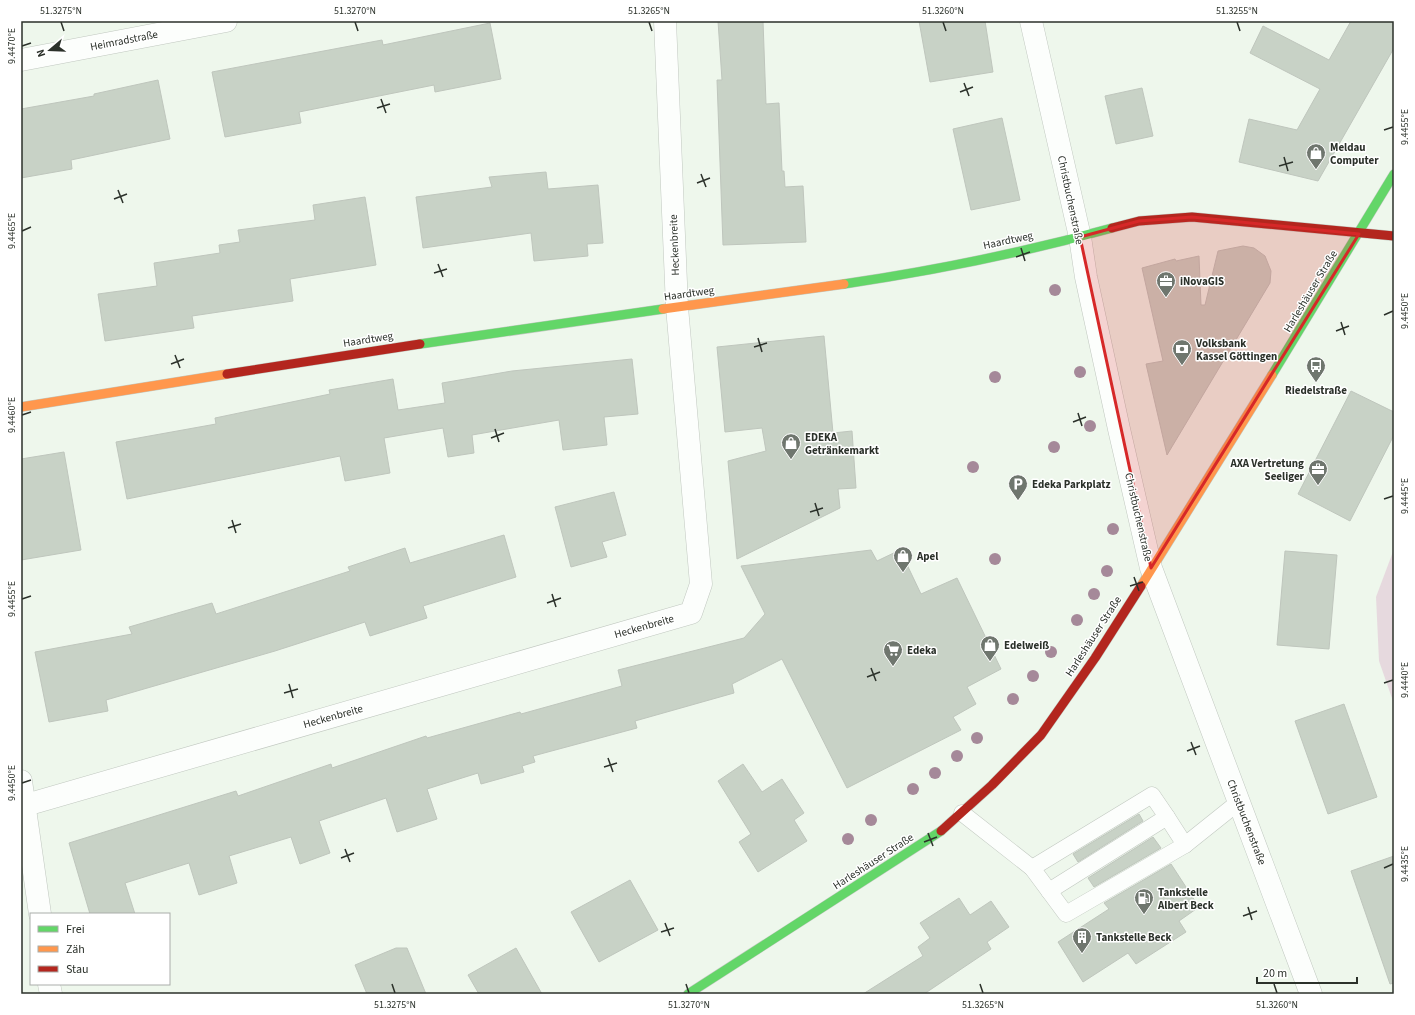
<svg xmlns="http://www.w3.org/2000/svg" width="1415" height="1015" font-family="'Source Sans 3',sans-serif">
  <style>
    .green { fill: #e6d9de }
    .building { fill: #c8d2c6; stroke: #bfc6bd }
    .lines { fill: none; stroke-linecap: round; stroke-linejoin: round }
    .lane-casing { stroke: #c1c8c0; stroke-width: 17 }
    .street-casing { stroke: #c1c8c0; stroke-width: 23 }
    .fast-casing { stroke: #c1c8c0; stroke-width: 10 }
    .slow-casing { stroke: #c1c8c0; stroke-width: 10 }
    .jam-casing { stroke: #c1c8c0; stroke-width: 10 }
    .lane { stroke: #fcfefc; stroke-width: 16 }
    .street { stroke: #fcfefc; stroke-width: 22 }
    .fast { stroke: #63d668; stroke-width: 9 }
    .slow { stroke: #ff974d; stroke-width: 9 }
    .jam { stroke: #b3261e; stroke-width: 9 }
    .tree { fill: #a58999 }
    .marked { fill: #d62828; fill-opacity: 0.2; stroke: #d62828; stroke-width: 3; stroke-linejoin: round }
    .ticks { fill: none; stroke: #2b312a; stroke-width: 1.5 }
    .labels { text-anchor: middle; stroke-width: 3; stroke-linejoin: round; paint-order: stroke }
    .street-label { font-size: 11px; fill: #2b312a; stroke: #fff }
    .poi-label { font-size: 11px; font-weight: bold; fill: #2b312a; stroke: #fff; text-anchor: start }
    .neatline { fill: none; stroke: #2b312a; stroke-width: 1.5 }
    .ticks-label { font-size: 10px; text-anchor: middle; fill: #2b312a }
  </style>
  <rect width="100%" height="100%" fill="#eef7ec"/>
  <path class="green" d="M1394 549V704L1379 661 1376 597Z"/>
  <g class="building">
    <path d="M718 21H763L766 104 779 103 782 171H784L785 187 803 186 806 242 723 245 717 80H722Z"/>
    <path d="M919 21H985L993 72 930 82Z"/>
    <path d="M1351 21H1394V48L1318 181 1239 162 1249 119 1297 130 1320 89 1250 53 1263 26 1329 60Z"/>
    <path d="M490 23 501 79 435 92 434 85 299 112 301 123 225 137 212 72 382 40 383 45Z"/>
    <path d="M158 80 170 139 71 160 72 169 21 178V109L94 96V94Z"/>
    <path d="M1142 88 1153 136 1116 144 1105 96Z"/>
    <path d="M1002 118 1020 200 971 210 953 129Z"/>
    <path d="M546 172 548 189 598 185 603 243 587 244 588 256 534 261 531 233 423 248 416 197 492 187 489 177Z"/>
    <path d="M365 197 376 265 290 279 293 301 192 316 194 328 105 341 98 294 157 286 154 263 220 253 219 245 240 242 238 230 315 220 313 205Z"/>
    <path d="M1243 246 1254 248 1265 256 1271 271 1270 283 1167 455 1146 364 1163 361 1142 268 1175 259 1176 261 1199 256 1201 305H1205L1218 251Z"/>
    <path d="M824 336 833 433 852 431 856 488 838 489 840 508 737 559 728 461 766 451 762 428 725 432 717 347Z"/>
    <path d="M632 359 638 414 604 417 607 445 563 450 559 420 472 435 474 453 448 457 443 428 384 438 390 473 345 481 340 456 127 499 116 442 216 424 215 418 330 394 329 390 393 379 398 410 445 403 442 383 512 371Z"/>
    <path d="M1351 391 1394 412V435L1350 521 1298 494Z"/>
    <path d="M64 452 81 550 21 560V459Z"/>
    <path d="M614 492 626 535 602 542 607 557 571 567 555 507Z"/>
    <path d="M504 535 516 577 423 606 427 618 370 636 365 622 275 651 106 700 108 711 49 722 35 652 132 634 129 627 212 603 216 614 350 571 348 567 405 548 410 563Z"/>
    <path d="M871 550 877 561 900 550 921 594 957 578 1001 669 967 687 976 704 953 717 961 730 847 788 782 659 732 684 734 693 635 721 637 728 533 756 535 762 522 766 524 772 481 784 478 773 427 789 437 819 397 832 386 798 319 821 330 853 300 864 291 837 229 856 237 883 199 895 189 863 125 883 135 914H90L69 843 236 791 238 796 331 764 332 768 426 736 427 738 520 712 521 714 622 686 618 670 744 638 765 614 741 566Z"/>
    <path d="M1285 551 1337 555 1329 649 1277 645Z"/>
    <path d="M1344 704 1377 797 1328 814 1295 721Z"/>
    <path d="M743 764 762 792 782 779 804 813 794 820 807 841 758 872 739 842 751 834 718 781Z"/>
    <path d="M1139 814 1143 821 1078 862 1073 854Z"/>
    <path d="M1153 837 1161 848 1094 887 1088 878Z"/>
    <path d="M1394 856V983L1390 984 1351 871Z"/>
    <path d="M1171 864 1199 907 1179 921 1186 932 1136 964 1128 953 1083 982 1058 942 1109 909 1104 903Z"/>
    <path d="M630 880 658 930 599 962 571 912Z"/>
    <path d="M959 898 970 915 991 901 1009 927 987 942 991 949 924 994H863L923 956 918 947 930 938 920 923Z"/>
    <path d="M396 948H407L426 994H367L355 965Z"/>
    <path d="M516 948 542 994H479L468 975Z"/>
  </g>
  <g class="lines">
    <defs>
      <g id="lane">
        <path d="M962 813 1032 868 1066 914 1185 845 1240 801"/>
        <path d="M1032 868 1152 795 1167 817"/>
        <path d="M1049 891 1167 817 1185 845"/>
      </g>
      <g id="street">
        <path d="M1031 21 1080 237 1086 277 1119 429 1151 568 1311 994"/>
        <path d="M21 60 226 21"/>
        <path d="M21 781 40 914"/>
        <path d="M26 805 691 613 701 584 677 307 665 21"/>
        <path d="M49 984 51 994"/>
      </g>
      <g id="fast">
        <path d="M844 284C932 271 1026 252 1112 228"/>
        <path d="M420 344 663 309"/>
        <path d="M1272 375 1394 174"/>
        <path d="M688 994 941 831"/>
      </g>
      <g id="slow">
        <path d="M663 309 844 284"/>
        <path d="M21 407 227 374"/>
        <path d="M1141 586 1272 375"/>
      </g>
      <g id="jam">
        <path d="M1112 228 1139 221 1192 217 1394 236"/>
        <path d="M227 374 420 344"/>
        <path d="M941 831 992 785 1041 735 1095 658 1141 586"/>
      </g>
    </defs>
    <use href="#lane" class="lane-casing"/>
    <use href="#street" class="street-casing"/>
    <use href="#fast" class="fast-casing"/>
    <use href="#slow" class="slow-casing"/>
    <use href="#jam" class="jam-casing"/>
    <use href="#lane" class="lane"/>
    <use href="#street" class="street"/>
    <use href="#fast" class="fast"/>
    <use href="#slow" class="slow"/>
    <use href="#jam" class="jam"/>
  </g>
  <g class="tree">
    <circle cx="1055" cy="290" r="6"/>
    <circle cx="1080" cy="372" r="6"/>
    <circle cx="995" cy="377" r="6"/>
    <circle cx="1090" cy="426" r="6"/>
    <circle cx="1054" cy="447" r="6"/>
    <circle cx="973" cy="467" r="6"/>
    <circle cx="1113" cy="529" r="6"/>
    <circle cx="995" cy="559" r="6"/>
    <circle cx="1107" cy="571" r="6"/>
    <circle cx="1094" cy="594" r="6"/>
    <circle cx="1077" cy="620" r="6"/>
    <circle cx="1051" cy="652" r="6"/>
    <circle cx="1033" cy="676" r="6"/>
    <circle cx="1013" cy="699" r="6"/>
    <circle cx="977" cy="738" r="6"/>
    <circle cx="957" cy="756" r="6"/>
    <circle cx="935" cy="773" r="6"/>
    <circle cx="913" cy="789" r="6"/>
    <circle cx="871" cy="820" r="6"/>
    <circle cx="848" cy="839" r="6"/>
  </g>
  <path class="marked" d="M1192 217 1359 234 1151 568 1080 237 1139 221Z"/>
  <path class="ticks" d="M61 22 64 31M355 22 358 31M649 22 652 31M943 22 946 31M1237 22 1240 31M22 46 31 43M964 83 969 96M960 92 973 87M381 99 386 113M377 108 390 104M1384 130 1393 127M1284 157 1288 171M1279 166 1293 162M701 174 706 187M697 183 710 178M118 190 123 203M114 199 127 194M22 231 31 227M1021 248 1025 261M1016 257 1030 252M438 264 443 277M434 273 447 269M1384 315 1393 311M1341 322 1345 335M1336 331 1349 326M758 338 762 352M754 347 767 343M175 355 180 368M171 364 184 359M1078 413 1082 426M22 415 31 412M1073 422 1086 417M495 429 499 442M491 438 504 433M1384 499 1393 496M815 503 819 516M810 512 823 508M232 520 236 533M228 528 241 524M1134 577 1139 591M1130 586 1143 582M552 594 556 607M22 599 31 596M547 603 561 598M871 668 876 681M867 677 880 672M1384 683 1393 680M289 684 293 698M284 693 298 689M1191 742 1196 755M1187 751 1200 746M608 758 613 772M604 767 617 763M22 783 31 780M928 833 933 846M924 842 937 837M345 849 350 862M341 858 354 853M1384 868 1393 864M1248 907 1252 920M1243 916 1257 911M665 923 670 936M661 932 674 928M392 984 395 993M686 984 689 993M980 984 983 993M1274 984 1277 993"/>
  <defs>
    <symbol id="shop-pin" viewBox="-11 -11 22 30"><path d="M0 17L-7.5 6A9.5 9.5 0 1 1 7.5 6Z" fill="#6f766e" stroke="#fff"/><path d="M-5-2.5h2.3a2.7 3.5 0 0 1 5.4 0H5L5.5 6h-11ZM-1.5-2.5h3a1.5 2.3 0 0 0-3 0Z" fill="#fff"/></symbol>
    <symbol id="office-pin" viewBox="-11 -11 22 30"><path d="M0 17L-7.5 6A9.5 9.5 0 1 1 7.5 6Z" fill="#6f766e" stroke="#fff"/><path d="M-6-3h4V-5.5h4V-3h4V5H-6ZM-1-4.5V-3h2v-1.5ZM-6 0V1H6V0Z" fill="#fff"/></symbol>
    <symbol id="bank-pin" viewBox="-11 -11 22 30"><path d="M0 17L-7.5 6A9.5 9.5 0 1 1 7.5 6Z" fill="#6f766e" stroke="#fff"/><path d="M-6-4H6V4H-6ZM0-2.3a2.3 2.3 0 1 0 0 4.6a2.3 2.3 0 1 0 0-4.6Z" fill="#fff"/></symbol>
    <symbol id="bus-pin" viewBox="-11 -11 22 30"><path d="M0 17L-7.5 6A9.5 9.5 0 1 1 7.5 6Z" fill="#6f766e" stroke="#fff"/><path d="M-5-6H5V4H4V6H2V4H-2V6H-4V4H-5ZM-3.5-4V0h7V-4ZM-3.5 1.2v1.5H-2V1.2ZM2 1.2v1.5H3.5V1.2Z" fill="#fff"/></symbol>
    <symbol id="parking-pin" viewBox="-11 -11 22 30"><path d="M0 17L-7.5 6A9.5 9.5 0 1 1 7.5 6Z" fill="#6f766e" stroke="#fff"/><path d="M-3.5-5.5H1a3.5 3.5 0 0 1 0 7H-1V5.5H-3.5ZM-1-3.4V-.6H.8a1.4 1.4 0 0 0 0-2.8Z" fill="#fff"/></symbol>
    <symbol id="supermarket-pin" viewBox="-11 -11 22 30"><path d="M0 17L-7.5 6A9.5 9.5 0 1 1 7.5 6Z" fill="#6f766e" stroke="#fff"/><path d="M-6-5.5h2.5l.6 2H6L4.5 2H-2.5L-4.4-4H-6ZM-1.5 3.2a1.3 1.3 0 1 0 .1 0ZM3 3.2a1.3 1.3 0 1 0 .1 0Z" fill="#fff"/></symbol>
    <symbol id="fuel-pin" viewBox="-11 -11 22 30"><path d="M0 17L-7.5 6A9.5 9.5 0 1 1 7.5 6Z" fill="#6f766e" stroke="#fff"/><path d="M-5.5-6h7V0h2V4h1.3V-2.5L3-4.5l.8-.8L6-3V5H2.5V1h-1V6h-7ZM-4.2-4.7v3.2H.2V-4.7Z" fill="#fff"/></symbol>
    <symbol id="building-pin" viewBox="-11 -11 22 30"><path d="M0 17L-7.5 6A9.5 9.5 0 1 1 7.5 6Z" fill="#6f766e" stroke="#fff"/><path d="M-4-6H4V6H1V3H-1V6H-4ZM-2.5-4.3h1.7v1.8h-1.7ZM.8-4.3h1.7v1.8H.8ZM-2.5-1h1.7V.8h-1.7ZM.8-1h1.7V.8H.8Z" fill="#fff"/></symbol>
  </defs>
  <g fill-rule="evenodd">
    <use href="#shop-pin" x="1305" y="142" width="22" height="30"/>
    <use href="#office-pin" x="1155" y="270" width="22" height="30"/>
    <use href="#bank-pin" x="1171" y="338" width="22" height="30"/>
    <use href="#bus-pin" x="1305" y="355" width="22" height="30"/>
    <use href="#shop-pin" x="780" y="432" width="22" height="30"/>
    <use href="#office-pin" x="1307" y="458" width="22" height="30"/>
    <use href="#parking-pin" x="1007" y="473" width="22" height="30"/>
    <use href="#shop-pin" x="892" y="545" width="22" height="30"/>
    <use href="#shop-pin" x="979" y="634" width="22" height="30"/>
    <use href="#supermarket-pin" x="882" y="639" width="22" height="30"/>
    <use href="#fuel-pin" x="1133" y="887" width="22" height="30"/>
    <use href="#building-pin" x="1071" y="926" width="22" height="30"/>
  </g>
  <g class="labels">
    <g class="street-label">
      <text transform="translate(124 40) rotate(-11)" y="4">Heimradstraße</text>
      <text transform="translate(1071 200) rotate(78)" y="4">Christbuchenstraße</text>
      <text transform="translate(1008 240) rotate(-12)" y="4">Haardtweg</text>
      <text transform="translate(674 245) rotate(-92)" y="4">Heckenbreite</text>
      <text transform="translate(1310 291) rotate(-59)" y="4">Harleshäuser Straße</text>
      <text transform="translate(689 293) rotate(-8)" y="4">Haardtweg</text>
      <text transform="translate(368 339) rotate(-9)" y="4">Haardtweg</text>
      <text transform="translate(1139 517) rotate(77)" y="4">Christbuchenstraße</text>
      <text transform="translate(644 626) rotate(-16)" y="4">Heckenbreite</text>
      <text transform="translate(1093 636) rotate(-57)" y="4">Harleshäuser Straße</text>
      <text transform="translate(333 716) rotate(-16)" y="4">Heckenbreite</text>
      <text transform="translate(1247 822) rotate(69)" y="4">Christbuchenstraße</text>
      <text transform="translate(873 861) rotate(-33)" y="4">Harleshäuser Straße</text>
    </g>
    <g class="poi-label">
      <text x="1330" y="151">Meldau<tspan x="1330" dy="13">Computer</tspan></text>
      <text x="1180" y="285">iNovaGIS</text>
      <text x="1196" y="347">Volksbank<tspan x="1196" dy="13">Kassel Göttingen</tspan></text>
      <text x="1316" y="394" text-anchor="middle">Riedelstraße</text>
      <text x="805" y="441">EDEKA<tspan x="805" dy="13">Getränkemarkt</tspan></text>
      <text x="1304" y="467" text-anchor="end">AXA Vertretung<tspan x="1304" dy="13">Seeliger</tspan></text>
      <text x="1032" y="488">Edeka Parkplatz</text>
      <text x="917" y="560">Apel</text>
      <text x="1004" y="649">Edelweiß</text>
      <text x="907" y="654">Edeka</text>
      <text x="1158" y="896">Tankstelle<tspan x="1158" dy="13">Albert Beck</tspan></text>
      <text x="1096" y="941">Tankstelle Beck</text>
    </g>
  </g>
  <rect width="1415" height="1015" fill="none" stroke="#ffffff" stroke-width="44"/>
  <rect x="30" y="913" width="140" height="72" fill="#ffffff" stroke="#aaadaa"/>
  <rect x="38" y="926" width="20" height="6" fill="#63d668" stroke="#aaadaa"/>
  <text x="66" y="933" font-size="12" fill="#2b312a">Frei</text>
  <rect x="38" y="946" width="20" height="6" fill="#ff974d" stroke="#aaadaa"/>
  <text x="66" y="953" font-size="12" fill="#2b312a">Zäh</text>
  <rect x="38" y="966" width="20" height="6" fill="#b3261e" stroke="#aaadaa"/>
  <text x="66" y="973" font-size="12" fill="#2b312a">Stau</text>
  <g transform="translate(50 50) rotate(251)" stroke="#ffffff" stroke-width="3" paint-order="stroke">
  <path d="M0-3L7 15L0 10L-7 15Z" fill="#2b312a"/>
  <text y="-6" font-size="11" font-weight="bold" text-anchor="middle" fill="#2b312a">N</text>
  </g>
  <path d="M1257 977v6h100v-6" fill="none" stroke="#2b312a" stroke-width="2"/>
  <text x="1263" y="977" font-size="12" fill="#2b312a" stroke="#ffffff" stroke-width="3" paint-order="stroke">20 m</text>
  <rect x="22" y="22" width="1371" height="971" class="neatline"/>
  <g class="ticks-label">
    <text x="61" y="14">51.3275°N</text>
    <text x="355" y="14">51.3270°N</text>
    <text x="649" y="14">51.3265°N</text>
    <text x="943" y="14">51.3260°N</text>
    <text x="1237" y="14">51.3255°N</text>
    <text transform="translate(11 46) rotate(-90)" y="4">9.4470°E</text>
    <text transform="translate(1404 127) rotate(-90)" y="4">9.4455°E</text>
    <text transform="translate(11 231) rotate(-90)" y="4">9.4465°E</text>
    <text transform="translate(1404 311) rotate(-90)" y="4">9.4450°E</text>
    <text transform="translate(11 415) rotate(-90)" y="4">9.4460°E</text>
    <text transform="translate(1404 496) rotate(-90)" y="4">9.4445°E</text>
    <text transform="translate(11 599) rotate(-90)" y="4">9.4455°E</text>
    <text transform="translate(1404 680) rotate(-90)" y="4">9.4440°E</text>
    <text transform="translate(11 783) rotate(-90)" y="4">9.4450°E</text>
    <text transform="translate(1404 864) rotate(-90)" y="4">9.4435°E</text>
    <text x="395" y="1008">51.3275°N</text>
    <text x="689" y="1008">51.3270°N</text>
    <text x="983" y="1008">51.3265°N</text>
    <text x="1277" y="1008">51.3260°N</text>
  </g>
</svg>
